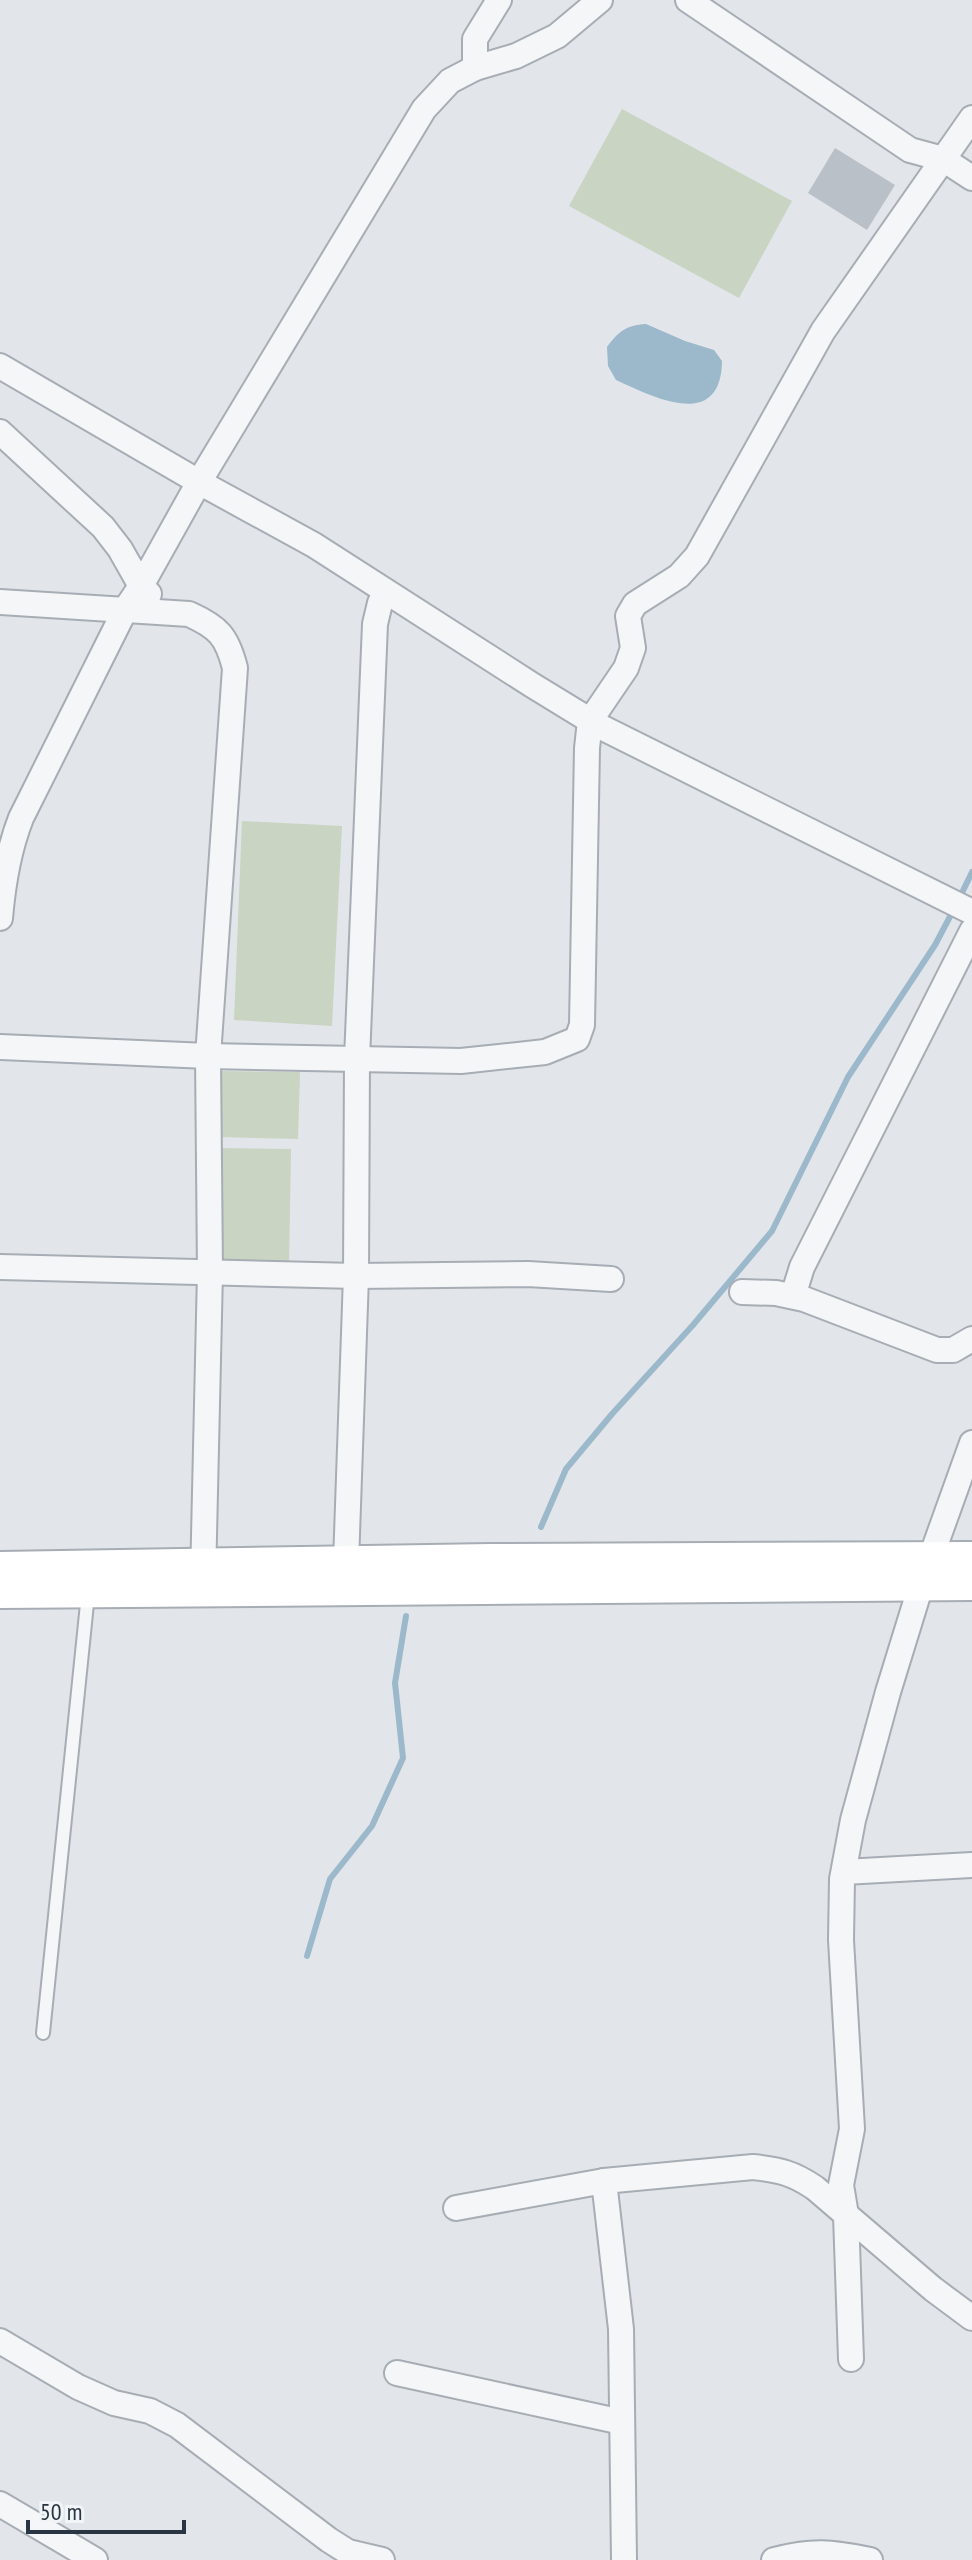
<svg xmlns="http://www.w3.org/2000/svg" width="972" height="2560" font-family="'PT Sans Narrow',sans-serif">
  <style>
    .green { fill: #c9d4c3 }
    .water { fill: #9cb8cb }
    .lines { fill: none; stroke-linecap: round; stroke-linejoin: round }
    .stream { stroke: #9cb8cb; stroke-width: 6 }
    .building { fill: #b9c0c7 }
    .lane-casing { stroke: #a7adb4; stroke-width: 16 }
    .street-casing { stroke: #a7adb4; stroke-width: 28 }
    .secondary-casing { stroke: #a7adb4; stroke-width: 36 }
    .lane { stroke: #f4f6f8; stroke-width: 12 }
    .street { stroke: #f4f6f8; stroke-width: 24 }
    .secondary { stroke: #fff; stroke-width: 32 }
  </style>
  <rect width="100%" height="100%" fill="#e2e6ea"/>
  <g class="green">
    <path d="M622 109 792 201 739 298 569 206Z"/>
    <path d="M242 821 342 826 332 1026 234 1020Z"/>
    <path d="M219 1071 300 1072 298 1139 217 1137Z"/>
    <path d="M217 1148 291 1149 289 1267 216 1266Z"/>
  </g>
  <path class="water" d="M646 324 685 341 714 350 722 361C721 432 653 397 616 380L608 366 607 347C618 332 626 325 646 324Z"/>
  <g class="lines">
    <g class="stream">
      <path d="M959 899 972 872"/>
      <path d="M541 1527 566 1469 612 1414 693 1325 772 1231 848 1077 935 945 954 909"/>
      <path d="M307 1956 330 1879 372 1826 403 1758 395 1683 406 1616"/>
    </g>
  </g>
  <path class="building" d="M835 148 895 185 867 230 808 193Z"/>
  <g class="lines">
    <defs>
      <path id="lane" d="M43 2033 88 1594"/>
      <g id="street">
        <path d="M688 0 910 150 943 159 972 178"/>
        <path d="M475 68V39L499 0"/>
        <path d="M0 366 199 482 314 545 532 685 599 726 972 912"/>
        <path d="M0 432 103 527 120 549 141 586 149 594"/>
        <path d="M0 602 189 614C218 627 227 636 235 668L208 1056 210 1272 203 1580"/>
        <path d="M0 918C3 883 8 851 21 818L125 610 141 586 199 482 424 109 450 81 475 68 516 56 557 36 600 0"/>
        <path d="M0 1047 208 1056 461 1061 545 1052 577 1039 582 1025 587 748 590 721 626 668 633 648 628 616 635 604 679 576 697 556 823 331 972 118"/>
        <path d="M0 1267 356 1276 528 1274 611 1279"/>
        <path d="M742 1292 776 1293 804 1299 937 1350H953L972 1339"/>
        <path d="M793 1296 802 1267 972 931"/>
        <path d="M346 1563 356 1276 357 1059 375 624 380 603 386 593"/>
        <path d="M844 1872 972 1865"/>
        <path d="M604 2181 621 2329 624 2560"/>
        <path d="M456 2208 604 2181 753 2167C780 2170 793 2173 815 2188L933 2289 972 2318"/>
        <path d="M0 2341 78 2387 114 2403 150 2411 177 2425 329 2540 348 2552 382 2560"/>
        <path d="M851 2359 846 2215 841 2185 852 2129 841 1940 842 1879 853 1820 888 1692 921 1585 972 1443"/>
        <path d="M397 2373 622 2422"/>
        <path d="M0 2504 95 2560"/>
        <path d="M774 2560C813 2550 831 2552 870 2560"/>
      </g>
      <g id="secondary">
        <path d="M0 1568 491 1560 972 1558"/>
        <path d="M0 1592 972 1584"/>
      </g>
    </defs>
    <use href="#lane" class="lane-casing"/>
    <use href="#street" class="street-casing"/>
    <use href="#secondary" class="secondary-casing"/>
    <use href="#lane" class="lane"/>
    <use href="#street" class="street"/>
    <use href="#secondary" class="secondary"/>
  </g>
  <path d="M28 2520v12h156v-12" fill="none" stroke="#293542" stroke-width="4"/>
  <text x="40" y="2520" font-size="24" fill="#293542" stroke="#f1f5f8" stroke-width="6" paint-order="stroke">50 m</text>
</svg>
